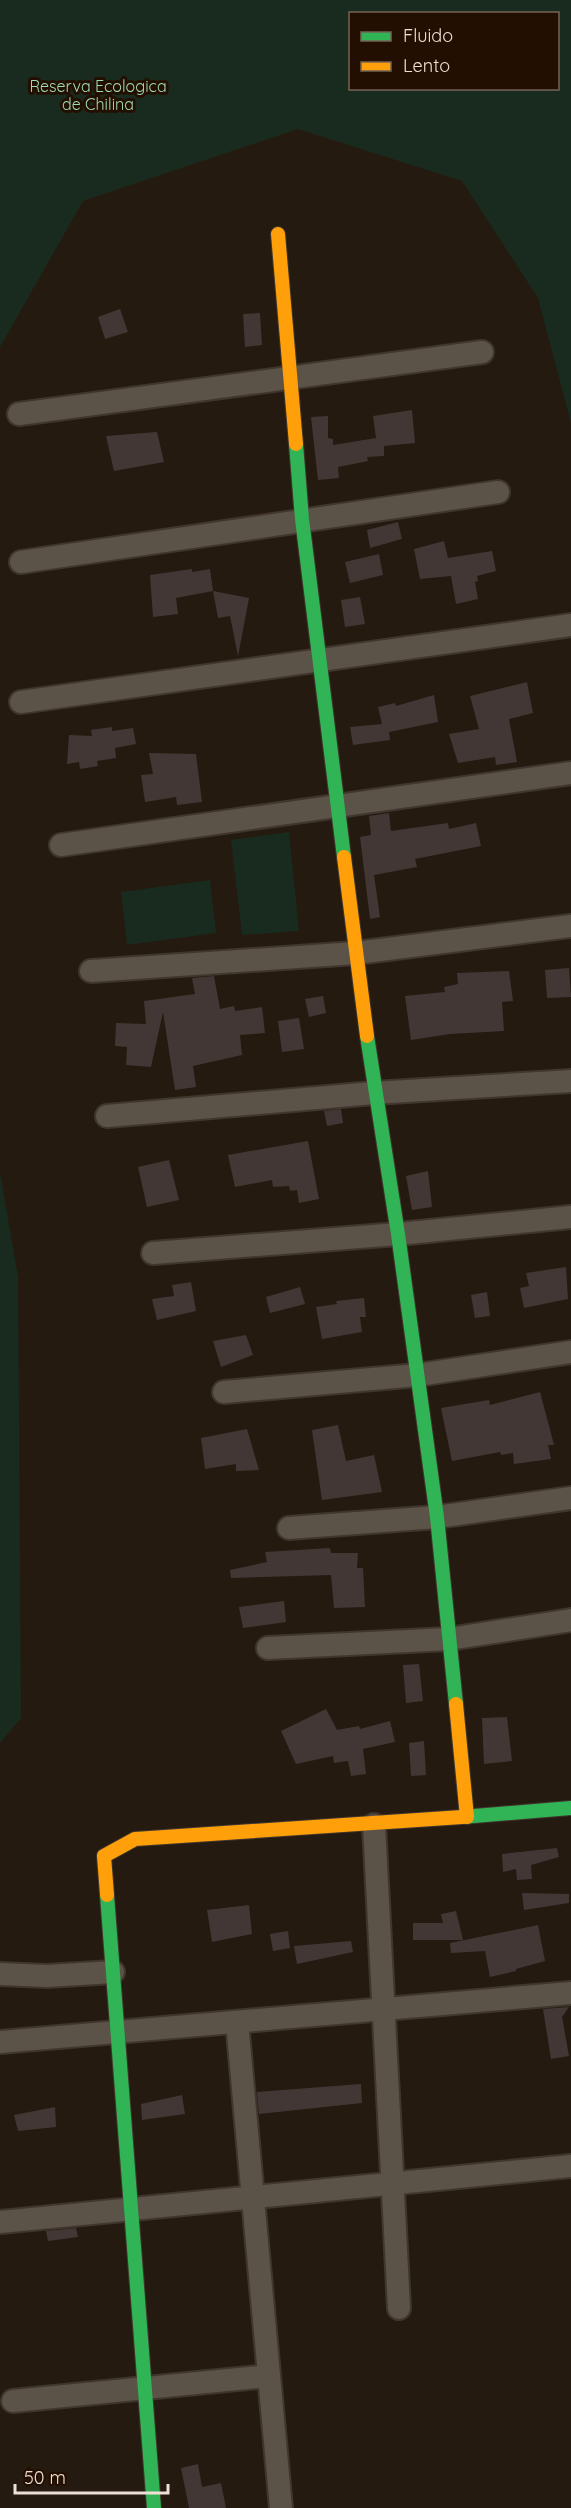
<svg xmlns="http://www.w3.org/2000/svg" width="571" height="2508" font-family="Quicksand,sans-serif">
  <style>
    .green { fill: #192b1e; fill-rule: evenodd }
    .building { fill: #423735 }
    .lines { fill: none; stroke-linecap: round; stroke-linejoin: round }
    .street-casing { stroke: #40362d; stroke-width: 26 }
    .fast-casing { stroke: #40362d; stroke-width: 16 }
    .slow-casing { stroke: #40362d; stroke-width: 16 }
    .street { stroke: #5b5248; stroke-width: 22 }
    .fast { stroke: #30b455; stroke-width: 14 }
    .slow { stroke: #ff9f0a; stroke-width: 14 }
    .labels { text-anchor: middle; stroke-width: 6; stroke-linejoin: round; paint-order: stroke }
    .park-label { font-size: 16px; fill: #9ddbb2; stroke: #230f01 }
  </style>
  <rect width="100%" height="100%" fill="#251a10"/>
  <g class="green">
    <path d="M0 0H571V423L538 298 462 181 298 129 83 201 0 347ZM350 14H558V88H350Z"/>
    <path d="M289 832 299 931 242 935 231 840Z"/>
    <path d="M210 880 216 933 127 945 121 892Z"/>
    <path d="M0 1172 18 1277 21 1718 0 1743Z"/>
  </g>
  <g class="building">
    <path d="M120 309 128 332 105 339 98 317Z"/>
    <path d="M260 313 262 345 245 347 243 314Z"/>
    <path d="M412 410 415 443 384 446V456L367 457 368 461 338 467 339 478 318 480 311 417 328 416V438L333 439V445L376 438 373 416Z"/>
    <path d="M157 432 164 462 114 471 106 436Z"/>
    <path d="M398 522 402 539 370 548 367 530Z"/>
    <path d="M444 541 448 558 492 551 496 571 477 576 478 581 475 582 478 599 456 604 451 576 420 579 414 549Z"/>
    <path d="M379 554 383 575 350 583 345 562Z"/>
    <path d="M192 569V572L210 569 213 591 249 598 238 656 230 616 218 618 213 591 176 598 178 614 153 617 150 575Z"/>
    <path d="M360 597 365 624 345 627 341 600Z"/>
    <path d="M527 682 533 713 509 719 517 762 496 765 495 757 458 763 449 734 479 729 470 696Z"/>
    <path d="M434 695 438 722 389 732 390 740 353 745 350 727 382 724 378 707 395 703 396 706Z"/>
    <path d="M112 727V731L133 728 136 744 115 748 116 758 97 761 98 766 80 769 79 762 67 764 69 735 92 736 91 730Z"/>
    <path d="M149 753 196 754 202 802 177 805 176 797 145 802 141 775 153 774Z"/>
    <path d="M389 813 391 831 448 823 449 829 476 823 481 846 415 859 417 867 374 875 380 917 370 919 360 837 371 835 369 816Z"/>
    <path d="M569 968 571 997 547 998 545 970Z"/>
    <path d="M509 971 513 1001 502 1002 504 1031 450 1034 411 1040 405 996 445 992 444 987 458 984 457 973Z"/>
    <path d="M214 976 220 1009 234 1006 235 1011 262 1007 265 1033 240 1035 242 1055 193 1066 196 1087 175 1090 163 1012 151 1067 126 1065 127 1047 115 1046 116 1023 146 1024 144 1001 195 994 192 978Z"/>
    <path d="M323 996 326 1013 309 1017 305 999Z"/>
    <path d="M299 1018 304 1049 282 1052 278 1021Z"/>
    <path d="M341 1109 343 1123 327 1126 324 1111Z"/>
    <path d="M308 1141 319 1199 299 1203 297 1190 290 1191 289 1186 273 1187 272 1180 235 1187 228 1155Z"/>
    <path d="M169 1160 179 1200 147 1207 138 1167Z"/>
    <path d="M428 1171 432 1207 412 1210 406 1176Z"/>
    <path d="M566 1267 568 1299 524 1308 520 1288 529 1286 526 1273Z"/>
    <path d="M191 1282 196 1311 157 1320 152 1299 174 1296 172 1285Z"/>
    <path d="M300 1287 305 1304 270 1313 266 1297Z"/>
    <path d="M487 1292 490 1316 475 1318 471 1295Z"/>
    <path d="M364 1298 366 1317H360L362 1332 322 1339 316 1307 337 1304 336 1301Z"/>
    <path d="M246 1335 253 1355 221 1367 213 1341Z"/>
    <path d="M540 1392 554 1445H548L551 1459 514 1464 513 1453 501 1455 500 1452 452 1461 441 1408 489 1400 490 1405Z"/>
    <path d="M338 1425 346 1461 374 1455 382 1492 322 1500 312 1430Z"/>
    <path d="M247 1429 259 1470 236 1471V1464L205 1469 201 1438Z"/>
    <path d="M330 1548 331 1553H358L357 1568H363L365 1607 334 1608 331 1575 231 1578 230 1570 267 1562 265 1552Z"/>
    <path d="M284 1601 286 1622 243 1628 239 1607Z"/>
    <path d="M419 1664 423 1701 406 1703 403 1665Z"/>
    <path d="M326 1709 337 1730 359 1726 360 1729 390 1721 395 1742 363 1749 366 1774 351 1776 348 1761 334 1763 333 1756 296 1764 281 1731Z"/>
    <path d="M507 1717 512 1761 484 1764 482 1718Z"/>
    <path d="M424 1741 426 1775 411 1776 409 1743Z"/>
    <path d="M557 1848 559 1857 531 1865 532 1879 517 1880 516 1869 503 1872 502 1854Z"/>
    <path d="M522 1893 569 1894V1903L524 1910Z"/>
    <path d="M249 1905 252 1934 212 1942 207 1910Z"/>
    <path d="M456 1911 463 1940H413V1923H443L441 1914Z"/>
    <path d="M538 1925 545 1961 516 1969V1971L490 1977 485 1951 451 1953 450 1943Z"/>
    <path d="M288 1931 290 1948 273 1951 270 1934Z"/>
    <path d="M351 1941 353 1952 297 1964 294 1946Z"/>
    <path d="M569 2007 562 2017 569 2056 551 2059 543 2009Z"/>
    <path d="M361 2084 362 2103 259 2114 257 2092Z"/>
    <path d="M182 2095 185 2114 142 2120 141 2104Z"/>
    <path d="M55 2107 56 2127 18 2131 14 2115Z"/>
    <path d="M76 2228 78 2237 48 2241 46 2231Z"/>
    <path d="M198 2464 202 2487 221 2483 226 2508H189L181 2468Z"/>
  </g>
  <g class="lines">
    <defs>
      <g id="street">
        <path d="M19 414 482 352"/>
        <path d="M21 562 498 492"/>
        <path d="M21 702 571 625"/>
        <path d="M61 845 571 773"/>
        <path d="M91 971 356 953 571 926"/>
        <path d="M107 1116 374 1093 571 1081"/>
        <path d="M153 1253 398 1234 571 1217"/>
        <path d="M224 1392 418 1375 571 1352"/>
        <path d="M289 1528 437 1517 571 1498"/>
        <path d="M268 1648 449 1639 571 1620"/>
        <path d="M374 1825 399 2308"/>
        <path d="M0 1974 47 1976 113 1972"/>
        <path d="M237 2022 281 2508"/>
        <path d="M0 2042 571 1993"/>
        <path d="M0 2222 571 2166"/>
        <path d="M13 2401 269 2376"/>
      </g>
      <g id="fast">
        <path d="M296 444 302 519 344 857"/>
        <path d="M367 1036 398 1234 437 1517 456 1704"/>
        <path d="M462 1817 571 1808"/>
        <path d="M107 1895 154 2508"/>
      </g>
      <g id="slow">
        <path d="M278 234 296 444"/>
        <path d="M344 857 367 1036"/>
        <path d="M456 1704 467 1817"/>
        <path d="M107 1895 104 1856 135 1839 462 1817"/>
      </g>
    </defs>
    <use href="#street" class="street-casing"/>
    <use href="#fast" class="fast-casing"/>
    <use href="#slow" class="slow-casing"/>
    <use href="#street" class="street"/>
    <use href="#fast" class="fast"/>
    <use href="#slow" class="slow"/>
  </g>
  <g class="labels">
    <g class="park-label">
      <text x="98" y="92">Reserva Ecologica<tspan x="98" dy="18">de Chilina</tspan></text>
    </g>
  </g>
  <rect x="349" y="12" width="210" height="78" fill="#230f01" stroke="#756356" stroke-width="1.5"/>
  <rect x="361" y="32" width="30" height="9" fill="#30b455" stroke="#756356" stroke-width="1.5"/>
  <text x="403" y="42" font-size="18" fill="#efe0d5">Fluido</text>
  <rect x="361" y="62" width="30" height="9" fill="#ff9f0a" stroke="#756356" stroke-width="1.5"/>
  <text x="403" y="72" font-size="18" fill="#efe0d5">Lento</text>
  <path d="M15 2484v9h153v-9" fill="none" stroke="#efe0d5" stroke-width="3"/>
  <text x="24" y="2484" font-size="18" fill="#efe0d5" stroke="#230f01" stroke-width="4.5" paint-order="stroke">50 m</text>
</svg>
